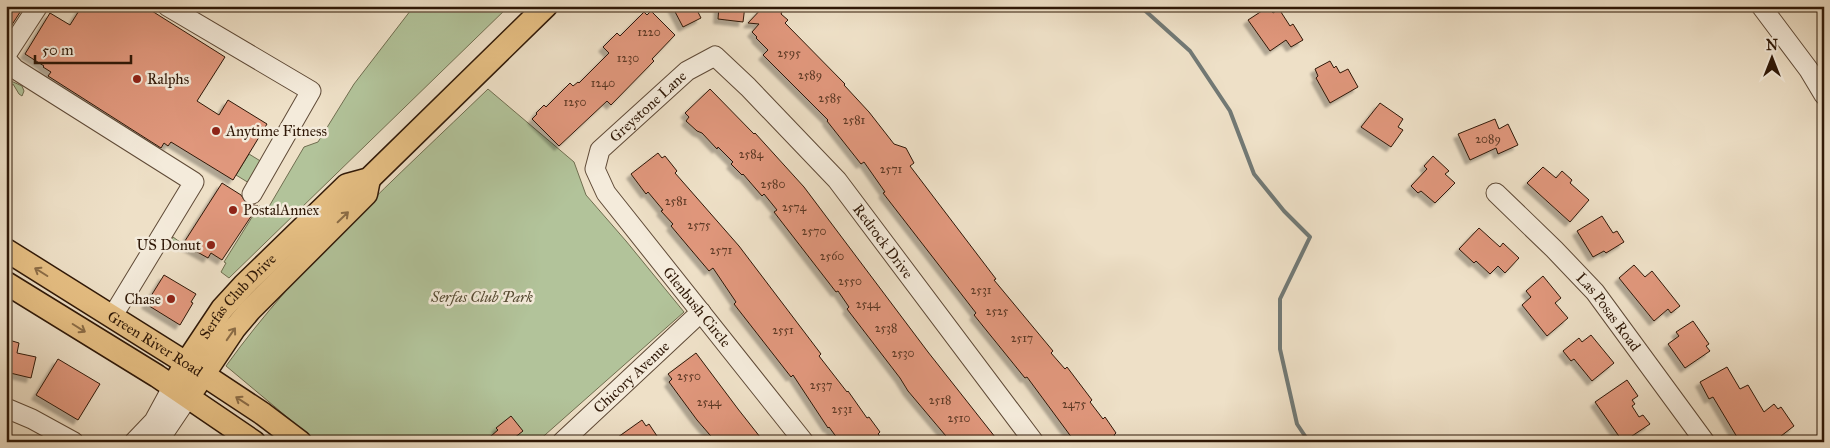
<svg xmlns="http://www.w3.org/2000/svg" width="1830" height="448" font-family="'IM FELL Great Primer',serif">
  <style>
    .green { fill: #b2c39a; stroke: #706e50 }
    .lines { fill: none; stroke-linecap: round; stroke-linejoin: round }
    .stream { stroke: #727975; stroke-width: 4 }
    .building { fill: #e0977c; stroke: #2f1807; filter: url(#shadow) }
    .minor-casing { stroke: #5f4a37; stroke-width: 21 }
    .major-casing { stroke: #2f1807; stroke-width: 25 }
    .minor { stroke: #f4ebdb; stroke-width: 19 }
    .major { stroke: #e7c084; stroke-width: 22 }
    .oneway { stroke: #8b6c46 }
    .poi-dot { fill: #8f2418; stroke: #f4ebdb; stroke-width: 2 }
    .labels { text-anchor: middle; stroke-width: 5; stroke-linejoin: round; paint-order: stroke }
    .number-label { font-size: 12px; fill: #5b3824 }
    .poi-label { font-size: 15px; fill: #2f1807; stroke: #f4ebdb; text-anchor: start }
    .street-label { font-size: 15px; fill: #2f1807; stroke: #f4ebdb }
    .park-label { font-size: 15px; font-style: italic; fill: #564b33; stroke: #f4ebdb }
  </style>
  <defs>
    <filter id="shadow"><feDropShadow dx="-4.5" dy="4.5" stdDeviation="1" flood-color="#0004"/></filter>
  </defs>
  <rect width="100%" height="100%" fill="#eee0c7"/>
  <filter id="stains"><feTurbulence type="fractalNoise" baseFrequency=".004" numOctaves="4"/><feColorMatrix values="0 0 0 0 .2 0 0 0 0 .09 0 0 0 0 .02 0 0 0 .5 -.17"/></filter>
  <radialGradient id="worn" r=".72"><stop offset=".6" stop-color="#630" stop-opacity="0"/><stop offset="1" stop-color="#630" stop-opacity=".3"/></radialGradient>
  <g class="green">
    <path d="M414 6H509L229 278 221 272 226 263 224 262 259 206 267 210 304 147 318 142 354 84Z"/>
    <path d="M11 81 22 86 24 91 22 96 19 94 13 84 6 92V85Z"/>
    <path d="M488 89 574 162 586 195 626 241 684 312 537 442H317L226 366C300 263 397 177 488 89Z"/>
    <path d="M249 154 262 162 249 183 236 175Z"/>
    <path d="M173 237 184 245 179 251 168 245Z"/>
  </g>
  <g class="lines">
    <path class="stream" d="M1140 6 1190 51 1230 111 1254 174 1284 211 1310 237 1280 299V349L1297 424 1309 442"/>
  </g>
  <g class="building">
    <path d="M6 6H24L6 34Z"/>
    <path d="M82 6H144L225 57 197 101 219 115 228 100 267 124 233 180 171 142 168 146 164 143 161 148 48 76 51 72 43 67 44 66 25 54 50 13 70 25Z"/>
    <path d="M672 6H695L701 18 683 27Z"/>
    <path d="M719 6H745L743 22 718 19Z"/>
    <path d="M764 6H776L782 12 781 14 788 20 785 23 845 84 844 85 869 112 894 144 906 148 914 163 910 166 996 279 994 280 1053 351 1051 353 1065 369 1067 367 1092 400 1090 402 1103 419 1105 417 1116 433 1114 435 1118 442H1075L1027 377 1025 378 974 315 976 313 883 193 885 192 864 162 861 164 827 121 828 120 763 55 768 50 756 38 757 37 752 32 759 24 748 23Z"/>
    <path d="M1268 7 1273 13 1279 9 1290 26 1293 24 1303 40 1291 47 1286 40 1270 51 1248 20Z"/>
    <path d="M651 11 675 35 652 59 654 61 611 105 607 101 559 146 532 119 537 114 536 113 544 105 546 107 570 83 573 86 578 82 579 83 609 53 603 47 617 33 620 36 644 12 647 15Z"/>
    <path d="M1330 61 1334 68 1336 66 1340 73 1348 69 1358 87 1330 103 1316 78 1318 76 1315 69Z"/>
    <path d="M710 89 754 134 755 133 804 187 928 352 999 442H951L908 391 900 378 847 309 849 307 838 291 836 292 774 212 777 210 764 194 762 196 743 174 742 175 731 164 733 162 718 147 717 149 702 133 697 131 686 121 689 117 685 113Z"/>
    <path d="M1380 103 1403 119 1398 127 1403 130 1391 147 1361 127Z"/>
    <path d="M1495 119 1499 129 1508 124 1518 145 1498 154 1496 148 1470 160 1458 134Z"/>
    <path d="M658 153 662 158 665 156 677 171 675 173 739 246 821 354 819 356 847 392 848 391 867 418 869 417 880 432 878 434 885 442H840L829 427 828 428 793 375 791 377 734 304 736 302 713 268 709 271 687 245 671 226 673 224 661 211 663 210 648 192 646 194 631 174Z"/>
    <path d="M1433 156 1449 171 1445 174 1455 183 1435 203 1421 191 1418 193 1411 186 1427 169 1424 166Z"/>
    <path d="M1543 167 1556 178 1562 171 1572 180 1570 183 1589 200 1570 222 1527 183Z"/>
    <path d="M222 183 241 195 246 203 258 206 222 260 211 253 208 258 183 244Z"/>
    <path d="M1602 216 1613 233 1617 231 1624 242 1606 253 1604 251 1593 257 1577 231Z"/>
    <path d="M1479 228 1500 247 1503 243 1519 258 1505 273 1498 266 1490 274 1476 261 1474 263 1459 249Z"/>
    <path d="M1634 265 1645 277 1652 271 1680 306 1671 313 1668 309 1654 321 1619 278Z"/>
    <path d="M164 275 196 294 191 302 193 303 180 325 146 304Z"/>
    <path d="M1543 276 1561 298 1555 303 1568 318 1547 336 1522 305 1531 297 1526 291Z"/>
    <path d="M1693 321 1709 344 1706 346 1710 351 1685 368 1668 344 1679 336 1676 332Z"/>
    <path d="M1591 335 1614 363 1592 381 1574 359 1571 361 1563 351 1579 338 1582 342Z"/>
    <path d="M9 340 19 343 17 353 36 357 31 378 6 372V344L8 345Z"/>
    <path d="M696 353 738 409 764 442H716L697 420 669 382 672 379 668 374Z"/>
    <path d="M58 359 100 384 78 420 36 395Z"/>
    <path d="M1727 367 1740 389 1748 385 1764 412 1774 404 1778 409 1781 407 1794 426 1781 436 1785 442H1740L1713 397 1709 399 1700 382Z"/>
    <path d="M1627 380 1638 396 1632 400 1635 404 1632 406 1639 417 1643 415 1650 424 1623 442 1595 402Z"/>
    <path d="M511 416 523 431 509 442H484L498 430 496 428Z"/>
    <path d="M642 420 646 426 649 424 661 442H611Z"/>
  </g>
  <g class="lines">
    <defs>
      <g id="minor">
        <path d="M167 6 311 91 252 194"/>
        <path d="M1761 6 1809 70 1824 95"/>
        <path d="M6 55 38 6"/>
        <path d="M6 59 15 69 194 182 112 317"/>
        <path id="s1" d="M1496 193 1554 249 1595 292 1705 442"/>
        <path d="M6 408 32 419 74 442"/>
        <path d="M134 442 154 421 173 386"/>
        <path d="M158 442 189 396"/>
        <path id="s2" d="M562 442 701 312"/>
        <path id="s3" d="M804 442 606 193 595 169 600 150 687 71 715 56 748 87 837 180 1034 442"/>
      </g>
      <g id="major">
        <path id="s4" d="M6 250 186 363 263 414 300 442"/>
        <path d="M6 283 157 376 254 442"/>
        <path id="s5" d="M173 386 186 363 222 309 244 285 347 185 369 179 546 6"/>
        <path d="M195 387 234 329 250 310 366 194 369 179"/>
      </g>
    </defs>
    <use href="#minor" class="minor-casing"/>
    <use href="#major" class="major-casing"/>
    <use href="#minor" class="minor"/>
    <use href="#major" class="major"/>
  </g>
  <defs><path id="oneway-shaft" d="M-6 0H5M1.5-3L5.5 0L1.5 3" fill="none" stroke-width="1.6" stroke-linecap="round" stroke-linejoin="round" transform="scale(1.25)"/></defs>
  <g class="oneway">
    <use href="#oneway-shaft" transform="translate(343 217) rotate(-44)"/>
    <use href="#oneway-shaft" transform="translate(41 272) rotate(-148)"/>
    <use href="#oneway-shaft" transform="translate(79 328) rotate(32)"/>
    <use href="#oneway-shaft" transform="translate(231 334) rotate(-55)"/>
    <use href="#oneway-shaft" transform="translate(242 401) rotate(-147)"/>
  </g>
  <g class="poi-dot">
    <circle cx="137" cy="79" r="5"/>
    <circle cx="216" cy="131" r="5"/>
    <circle cx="233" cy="210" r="5"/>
    <circle cx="211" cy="245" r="5"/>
    <circle cx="171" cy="299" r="5"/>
  </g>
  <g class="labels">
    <g class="number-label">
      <text x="649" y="36">1220</text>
      <text x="789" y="57">2595</text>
      <text x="628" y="62">1230</text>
      <text x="810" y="79">2589</text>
      <text x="603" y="87">1240</text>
      <text x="830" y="102">2585</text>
      <text x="575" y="106">1250</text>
      <text x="854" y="124">2581</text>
      <text x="1488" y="143">2089</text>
      <text x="751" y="158">2584</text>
      <text x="891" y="173">2571</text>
      <text x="773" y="188">2580</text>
      <text x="676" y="205">2581</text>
      <text x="794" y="211">2574</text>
      <text x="699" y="229">2575</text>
      <text x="814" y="235">2570</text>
      <text x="721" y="254">2571</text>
      <text x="832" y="260">2560</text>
      <text x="850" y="285">2550</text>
      <text x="981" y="294">2531</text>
      <text x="868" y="308">2544</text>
      <text x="997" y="315">2525</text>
      <text x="886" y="332">2538</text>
      <text x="783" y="334">2551</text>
      <text x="1022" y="342">2517</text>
      <text x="903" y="357">2530</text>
      <text x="689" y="380">2550</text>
      <text x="821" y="389">2537</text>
      <text x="940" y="404">2518</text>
      <text x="709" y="406">2544</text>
      <text x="1074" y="408">2475</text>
      <text x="842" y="413">2531</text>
      <text x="959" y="422">2510</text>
    </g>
    <g class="poi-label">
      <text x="147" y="84">Ralphs</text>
      <text x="226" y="136">Anytime Fitness</text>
      <text x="243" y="215">PostalAnnex</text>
      <text x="201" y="250" text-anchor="end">US Donut</text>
      <text x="161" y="304" text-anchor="end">Chase</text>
    </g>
    <g class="street-label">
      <text dy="5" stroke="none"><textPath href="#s3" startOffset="429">Greystone Lane</textPath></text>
      <text dy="5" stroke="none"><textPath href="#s3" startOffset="764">Redrock Drive</textPath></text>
      <text dy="5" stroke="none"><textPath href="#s5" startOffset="111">Serfas Club Drive</textPath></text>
      <text transform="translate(697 307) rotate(51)" y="5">Glenbush Circle</text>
      <text dy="5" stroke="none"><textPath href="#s1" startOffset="164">Las Posas Road</textPath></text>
      <text dy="5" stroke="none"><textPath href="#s4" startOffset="176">Green River Road</textPath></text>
      <text dy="5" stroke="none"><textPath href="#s2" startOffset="95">Chicory Avenue</textPath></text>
    </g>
    <g class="park-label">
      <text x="482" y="302">Serfas Club Park</text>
    </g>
  </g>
  <rect width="1830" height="448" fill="none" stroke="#eee0c7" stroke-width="25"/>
  <rect x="8" y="8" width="1815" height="433" fill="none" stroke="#2f1807" stroke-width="2.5"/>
  <rect x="12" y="12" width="1805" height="423" fill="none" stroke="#2f1807"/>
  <g transform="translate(1772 58)" stroke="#f4ebdb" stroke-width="4" paint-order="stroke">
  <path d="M0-4L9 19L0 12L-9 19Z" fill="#2f1807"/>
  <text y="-8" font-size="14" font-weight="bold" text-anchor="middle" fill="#2f1807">N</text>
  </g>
  <path d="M35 55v8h96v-8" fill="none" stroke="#2f1807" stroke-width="2.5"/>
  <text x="42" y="55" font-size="15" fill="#2f1807" stroke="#f4ebdb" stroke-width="4" paint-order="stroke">50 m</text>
  <rect width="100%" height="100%" filter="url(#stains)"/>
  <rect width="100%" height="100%" fill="url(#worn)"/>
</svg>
